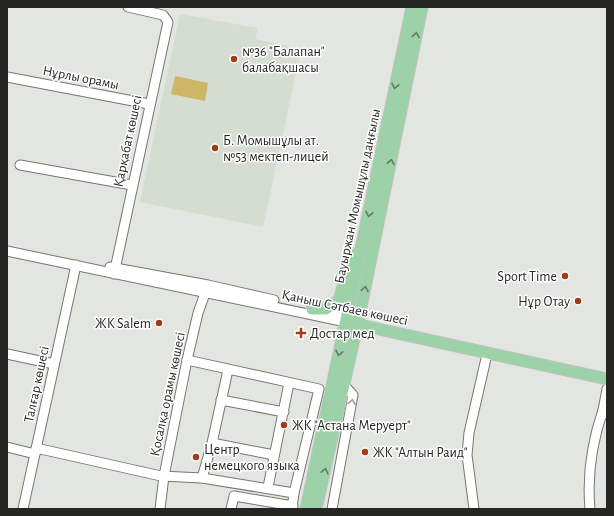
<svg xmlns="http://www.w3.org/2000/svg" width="614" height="516" font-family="'Alegreya Sans',sans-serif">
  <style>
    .built { fill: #d5dcd0 }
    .pitch { fill: #ceb667 }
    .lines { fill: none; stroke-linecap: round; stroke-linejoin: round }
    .minor-casing { stroke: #747772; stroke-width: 11 }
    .major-casing { stroke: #c2c2c2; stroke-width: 13 }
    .minor { stroke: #fff; stroke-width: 9 }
    .major { stroke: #9dd2a9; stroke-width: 11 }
    .oneway { stroke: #617c66 }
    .oneway2 { stroke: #9d9d9c }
    .poi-dot { fill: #a33b1b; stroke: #fff; stroke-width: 1.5 }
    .labels { text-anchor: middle; stroke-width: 3; stroke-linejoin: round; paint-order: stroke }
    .poi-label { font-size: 14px; fill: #252624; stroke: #fff; text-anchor: start }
    .street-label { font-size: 14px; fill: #252624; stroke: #fff }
  </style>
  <rect width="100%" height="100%" fill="#e3e6e0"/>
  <path class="built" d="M180 14 258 28 255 39 301 49 263 227 140 202Z"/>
  <path class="pitch" d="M175 76 208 83 205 101 171 94Z"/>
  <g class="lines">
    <defs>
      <g id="minor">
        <path d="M7 77 149 104"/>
        <path d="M20 165 132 185"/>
        <path d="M7 251 346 322"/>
        <path d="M110 267 208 285 274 300"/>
        <path d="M114 274 168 22 163 15 128 7"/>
        <path d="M319 310 348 315"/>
        <path d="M7 354 54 364"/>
        <path d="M187 360 319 389 294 493 292 509"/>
        <path d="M607 389 603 410 607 414"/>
        <path d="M221 400 284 412"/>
        <path d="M212 443 274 455"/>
        <path d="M7 447 35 454"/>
        <path d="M36 448 161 476 202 478 294 493"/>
        <path d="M202 478 212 443 228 370"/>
        <path d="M268 487 289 383"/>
        <path d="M23 509 76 265"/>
        <path d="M160 509 164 476 187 360 198 313 207 288"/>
        <path d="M231 509 234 496 293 506"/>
        <path d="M332 509 353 395 344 385"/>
        <path d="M474 509 467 455 469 433 487 354"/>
        <path d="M590 509C587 476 592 442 603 410"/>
      </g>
      <g id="major">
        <path d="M312 309H326L339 300 349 267 357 253"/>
        <path d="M351 323 607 379"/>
        <path d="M306 509 412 7"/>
        <path d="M316 509 359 317 422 7"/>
      </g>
    </defs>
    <use href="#minor" class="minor-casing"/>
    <use href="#major" class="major-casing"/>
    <use href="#minor" class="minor"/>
    <use href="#major" class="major"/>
  </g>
  <defs><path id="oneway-chevron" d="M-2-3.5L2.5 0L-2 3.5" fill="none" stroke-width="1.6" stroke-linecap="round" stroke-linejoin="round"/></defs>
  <g class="oneway">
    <use href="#oneway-chevron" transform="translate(416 35) rotate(-79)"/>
    <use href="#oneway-chevron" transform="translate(395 86) rotate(102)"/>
    <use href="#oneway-chevron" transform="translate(391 162) rotate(-79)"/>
    <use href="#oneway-chevron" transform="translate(369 214) rotate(102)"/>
    <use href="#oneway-chevron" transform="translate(365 289) rotate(-79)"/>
    <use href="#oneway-chevron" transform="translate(339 353) rotate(102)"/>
    <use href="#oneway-chevron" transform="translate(325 471) rotate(-77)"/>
  </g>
  <use class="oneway2" href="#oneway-chevron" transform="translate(352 402) rotate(-80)"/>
  <g class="poi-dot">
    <circle cx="234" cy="59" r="4"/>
    <circle cx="215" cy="148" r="4"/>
    <circle cx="565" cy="276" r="4"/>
    <circle cx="578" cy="301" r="4"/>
    <circle cx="159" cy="323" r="4"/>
    <path d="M299 327h4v4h4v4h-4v4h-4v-4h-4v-4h4z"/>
    <circle cx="284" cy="425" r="4"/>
    <circle cx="365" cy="452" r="4"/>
    <circle cx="196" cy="457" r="4"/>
  </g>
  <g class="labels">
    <g class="poi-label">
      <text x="242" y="56">№36 "Балапан"<tspan x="242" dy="16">балабақшасы</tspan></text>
      <text x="223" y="145">Б. Момышұлы ат.<tspan x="223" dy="16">№53 мектеп-лицей</tspan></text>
      <text x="557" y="281" text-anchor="end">Sport Time</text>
      <text x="570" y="306" text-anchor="end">Нұр Отау</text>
      <text x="151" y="328" text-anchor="end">ЖК Salem</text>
      <text x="310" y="338">Достар мед</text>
      <text x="292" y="430">ЖК "Астана Меруерт"</text>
      <text x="204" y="454">Центр<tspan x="204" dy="16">немецкого языка</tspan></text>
      <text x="373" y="457">ЖК "Алтын Раид"</text>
    </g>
    <g class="street-label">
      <text transform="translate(81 77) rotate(11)" y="5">Нұрлы орамы</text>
      <text transform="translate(127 141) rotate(-78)" y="5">Қарқабат көшесі</text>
      <text transform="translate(357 196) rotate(-78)" y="5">Бауыржан Момышұлы даңғылы</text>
      <text transform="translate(345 307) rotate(12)" y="5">Қаныш Сәтбаев көшесі</text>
      <text transform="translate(36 384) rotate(-78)" y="5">Талғар көшесі</text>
      <text transform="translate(167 394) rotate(-78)" y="5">Қосалқа орамы көшесі</text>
    </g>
  </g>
  <rect width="614" height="516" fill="none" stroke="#252624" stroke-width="16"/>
</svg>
